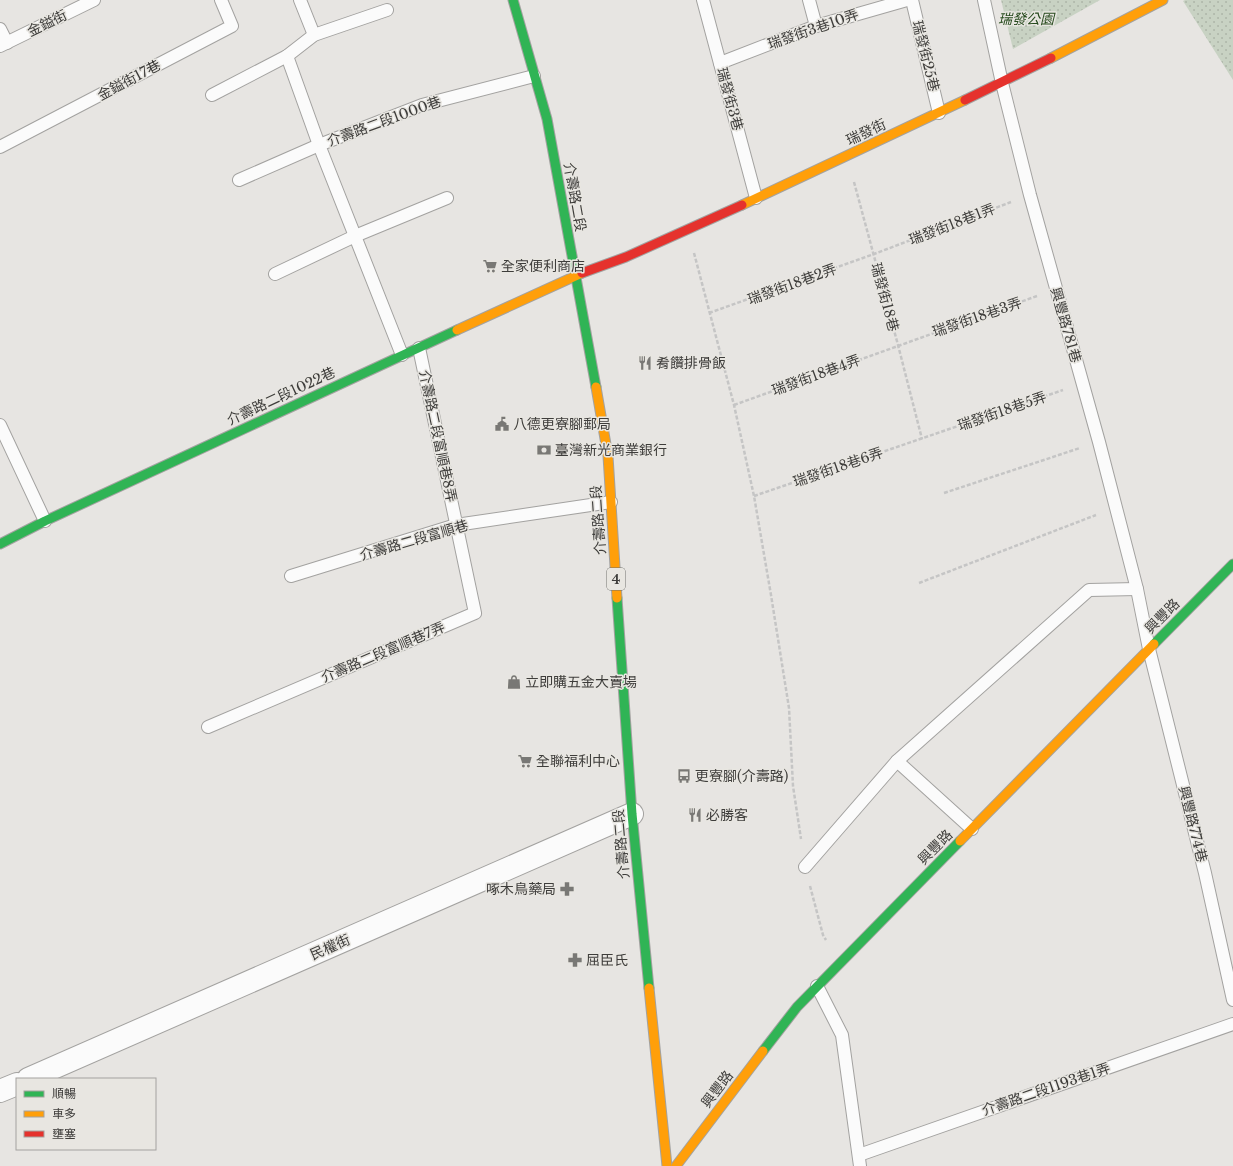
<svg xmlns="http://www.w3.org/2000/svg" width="1233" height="1166" font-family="'Libre Baskerville','Noto Sans TC',serif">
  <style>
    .park { fill: url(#park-dots) }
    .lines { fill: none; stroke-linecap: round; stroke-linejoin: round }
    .lane-casing { stroke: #a3a2a0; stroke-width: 14 }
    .street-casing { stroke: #a3a2a0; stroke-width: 24 }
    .fast-casing { stroke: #a3a2a0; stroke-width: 11 }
    .slow-casing { stroke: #a3a2a0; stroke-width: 11 }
    .jam-casing { stroke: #a3a2a0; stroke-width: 11 }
    .path { stroke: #c5c5c5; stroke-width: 2.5; stroke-dasharray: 4 2; stroke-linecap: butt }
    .lane { stroke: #fbfbfb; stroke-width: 12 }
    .street { stroke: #fbfbfb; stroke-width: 22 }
    .fast { stroke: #30b455; stroke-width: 9 }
    .slow { stroke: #ff9f0a; stroke-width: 9 }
    .jam { stroke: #e5322d; stroke-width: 9 }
    .labels { text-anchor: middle; stroke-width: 3; stroke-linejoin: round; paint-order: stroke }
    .shield { fill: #e8e6e1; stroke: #71706d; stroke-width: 1 }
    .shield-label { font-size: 13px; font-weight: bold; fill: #3e3d3b }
    .park-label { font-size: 14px; font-style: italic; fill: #264a1d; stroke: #e8e6e1 }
    .street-label { font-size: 14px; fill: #3e3d3b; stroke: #e8e6e1 }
    .poi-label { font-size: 14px; fill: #3e3d3b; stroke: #e8e6e1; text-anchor: start }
  </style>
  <defs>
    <pattern id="park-dots" width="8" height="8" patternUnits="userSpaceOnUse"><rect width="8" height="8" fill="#c8d2c3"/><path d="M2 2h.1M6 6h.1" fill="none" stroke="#adb5a8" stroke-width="1.8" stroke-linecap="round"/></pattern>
  </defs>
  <rect width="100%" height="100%" fill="#e7e5e2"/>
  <g class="park">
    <path d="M1001 0H1100L1013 49Z"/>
    <path d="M1185 0H1233V80L1183 1Z"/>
  </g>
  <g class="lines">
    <defs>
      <g id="lane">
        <path d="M300 0 314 35"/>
        <path d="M703 0 756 198"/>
        <path d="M809 0 816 26"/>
        <path d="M912 0 939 113"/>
        <path d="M984 0 1002 83 1030 195 1099 442 1137 589 1149 649 1205 873 1233 1000"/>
        <path d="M0 29 7 43"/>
        <path d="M0 46 94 0"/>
        <path d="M287 56 319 145 402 355"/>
        <path d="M720 63 816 26 907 0"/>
        <path d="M212 95 287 56 314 35 387 10"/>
        <path d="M0 147 232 26 221 0"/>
        <path d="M239 180 319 145 422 105 534 76"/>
        <path d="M275 274 355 236 447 198"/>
        <path d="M0 425 45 521"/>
        <path d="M291 576 456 525 611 502"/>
        <path d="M208 727 475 613 419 348"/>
        <path d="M897 761 972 829"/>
        <path d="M805 867 897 761 1089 590 1137 589"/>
        <path d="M817 986 842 1035 860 1166"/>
        <path d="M859 1155 1233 1024"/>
      </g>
      <g id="street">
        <path d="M28 1079 632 814"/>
        <path d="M0 1091 17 1084"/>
      </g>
      <g id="fast">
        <path d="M513 0 547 119 596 387"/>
        <path d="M0 544 45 521 457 330"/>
        <path d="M617 598 632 814 649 988"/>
        <path d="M1154 644 1233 564"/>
        <path d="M763 1051 797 1007 960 841"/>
      </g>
      <g id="slow">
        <path d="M1051 58 1163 0"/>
        <path d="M742 205 965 100"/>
        <path d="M457 330 582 273"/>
        <path d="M596 387 608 456 617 598"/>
        <path d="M960 841 1154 644"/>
        <path d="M649 988 667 1166"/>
        <path d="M676 1166 763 1051"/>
      </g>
      <g id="jam">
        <path d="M965 100 1051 58"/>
        <path d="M582 273 626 257 742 205"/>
      </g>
    </defs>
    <use href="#lane" class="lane-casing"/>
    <use href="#street" class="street-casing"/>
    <use href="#fast" class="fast-casing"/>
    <use href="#slow" class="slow-casing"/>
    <use href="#jam" class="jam-casing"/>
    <g class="path">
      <path d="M854 182 898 345 922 439"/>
      <path d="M694 253 734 405 754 496 771 595 789 708 793 786 801 839"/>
      <path d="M709 313 874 254 1011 202"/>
      <path d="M734 405 1037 296"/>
      <path d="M944 493 1080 448"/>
      <path d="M754 496 1063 390"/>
      <path d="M919 583 1096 515"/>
      <path d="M810 886 823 935 826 940"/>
    </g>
    <use href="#lane" class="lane"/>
    <use href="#street" class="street"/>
    <use href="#fast" class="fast"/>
    <use href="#slow" class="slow"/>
    <use href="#jam" class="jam"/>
  </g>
  <defs>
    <symbol id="supermarket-bare" viewBox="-9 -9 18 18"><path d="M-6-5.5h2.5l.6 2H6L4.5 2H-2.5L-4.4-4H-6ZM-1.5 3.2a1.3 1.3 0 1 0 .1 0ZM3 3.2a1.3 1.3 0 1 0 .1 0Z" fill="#797875" stroke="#e8e6e1" stroke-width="2.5" paint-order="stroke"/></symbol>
    <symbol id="restaurant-bare" viewBox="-9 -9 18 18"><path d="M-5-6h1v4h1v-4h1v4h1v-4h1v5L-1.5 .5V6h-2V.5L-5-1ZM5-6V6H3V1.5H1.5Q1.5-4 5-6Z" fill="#797875" stroke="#e8e6e1" stroke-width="2.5" paint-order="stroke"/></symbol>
    <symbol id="civic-bare" viewBox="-9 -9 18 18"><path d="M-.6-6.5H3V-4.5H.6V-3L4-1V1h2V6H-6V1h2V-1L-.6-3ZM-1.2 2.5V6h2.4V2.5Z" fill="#797875" stroke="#e8e6e1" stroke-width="2.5" paint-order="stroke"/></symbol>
    <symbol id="bank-bare" viewBox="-9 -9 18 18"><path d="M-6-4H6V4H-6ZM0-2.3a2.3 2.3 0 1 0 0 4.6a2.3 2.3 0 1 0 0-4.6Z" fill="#797875" stroke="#e8e6e1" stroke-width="2.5" paint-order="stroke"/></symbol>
    <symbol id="shop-bare" viewBox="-9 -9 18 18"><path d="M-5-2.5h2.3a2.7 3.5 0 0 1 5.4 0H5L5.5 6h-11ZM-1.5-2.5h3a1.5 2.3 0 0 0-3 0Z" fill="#797875" stroke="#e8e6e1" stroke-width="2.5" paint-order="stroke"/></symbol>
    <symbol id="bus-bare" viewBox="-9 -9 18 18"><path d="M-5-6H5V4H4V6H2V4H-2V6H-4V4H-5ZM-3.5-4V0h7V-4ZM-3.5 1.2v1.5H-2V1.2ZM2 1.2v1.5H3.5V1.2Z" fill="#797875" stroke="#e8e6e1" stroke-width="2.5" paint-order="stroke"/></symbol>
    <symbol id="pharmacy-bare" viewBox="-9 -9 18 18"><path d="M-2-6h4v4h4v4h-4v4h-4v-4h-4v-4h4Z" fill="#797875" stroke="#e8e6e1" stroke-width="2.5" paint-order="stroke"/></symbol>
  </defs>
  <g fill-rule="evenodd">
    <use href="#supermarket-bare" x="480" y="256" width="20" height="20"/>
    <use href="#restaurant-bare" x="635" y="353" width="20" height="20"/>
    <use href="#civic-bare" x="492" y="414" width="20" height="20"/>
    <use href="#bank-bare" x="534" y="440" width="20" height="20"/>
    <use href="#shop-bare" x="504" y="672" width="20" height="20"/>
    <use href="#supermarket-bare" x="515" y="751" width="20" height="20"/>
    <use href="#bus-bare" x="674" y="766" width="20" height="20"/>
    <use href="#restaurant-bare" x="685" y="805" width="20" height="20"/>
    <use href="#pharmacy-bare" x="557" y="879" width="20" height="20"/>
    <use href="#pharmacy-bare" x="565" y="950" width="20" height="20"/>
  </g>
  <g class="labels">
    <rect class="shield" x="607" y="568" width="18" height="22" rx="3"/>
    <g class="shield-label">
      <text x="616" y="584">4</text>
    </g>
    <g class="park-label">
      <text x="1026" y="24">瑞發公園</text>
    </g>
    <g class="street-label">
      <text transform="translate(47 23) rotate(-26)" y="5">金鎰街</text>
      <text transform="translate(813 29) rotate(-19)" y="5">瑞發街3巷10弄</text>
      <text transform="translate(926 56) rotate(76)" y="5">瑞發街25巷</text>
      <text transform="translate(129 80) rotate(-28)" y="5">金鎰街17巷</text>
      <text transform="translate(730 99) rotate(75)" y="5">瑞發街3巷</text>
      <text transform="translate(384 121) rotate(-20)" y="5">介壽路二段1000巷</text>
      <text transform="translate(866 132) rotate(-25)" y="5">瑞發街</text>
      <text transform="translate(575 197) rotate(80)" y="5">介壽路二段</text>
      <text transform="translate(952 224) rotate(-21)" y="5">瑞發街18巷1弄</text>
      <text transform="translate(792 284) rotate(-20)" y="5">瑞發街18巷2弄</text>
      <text transform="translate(885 297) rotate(75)" y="5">瑞發街18巷</text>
      <text transform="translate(977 317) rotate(-19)" y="5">瑞發街18巷3弄</text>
      <text transform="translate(1066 325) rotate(74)" y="5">興豐路781巷</text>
      <text transform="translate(816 375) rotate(-20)" y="5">瑞發街18巷4弄</text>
      <text transform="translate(281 396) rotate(-25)" y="5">介壽路二段1022巷</text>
      <text transform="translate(1002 411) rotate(-19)" y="5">瑞發街18巷5弄</text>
      <text transform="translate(438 436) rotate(78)" y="5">介壽路二段富順巷8弄</text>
      <text transform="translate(838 467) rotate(-19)" y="5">瑞發街18巷6弄</text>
      <text transform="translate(598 520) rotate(-94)" y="5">介壽路二段</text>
      <text transform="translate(414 540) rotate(-16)" y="5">介壽路二段富順巷</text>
      <text transform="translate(1162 616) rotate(-45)" y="5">興豐路</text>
      <text transform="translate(383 652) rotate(-23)" y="5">介壽路二段富順巷7弄</text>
      <text transform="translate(1193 824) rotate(76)" y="5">興豐路774巷</text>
      <text transform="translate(621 844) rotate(-95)" y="5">介壽路二段</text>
      <text transform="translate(935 847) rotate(-45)" y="5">興豐路</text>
      <text transform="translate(330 947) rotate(-24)" y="5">民權街</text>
      <text transform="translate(717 1089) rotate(-53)" y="5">興豐路</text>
      <text transform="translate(1046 1089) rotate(-19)" y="5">介壽路二段1193巷1弄</text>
    </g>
    <g class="poi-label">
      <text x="501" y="271">全家便利商店</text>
      <text x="656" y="368">肴饡排骨飯</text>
      <text x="513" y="429">八德更寮腳郵局</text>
      <text x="555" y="455">臺灣新光商業銀行</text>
      <text x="525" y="687">立即購五金大賣場</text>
      <text x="536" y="766">全聯福利中心</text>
      <text x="695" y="781">更寮腳(介壽路)</text>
      <text x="706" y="820">必勝客</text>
      <text x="556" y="894" text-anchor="end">啄木鳥藥局</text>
      <text x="586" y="965">屈臣氏</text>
    </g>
  </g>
  <rect x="16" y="1078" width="140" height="72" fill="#e8e6e1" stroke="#a4a29f"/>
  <rect x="24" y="1091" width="20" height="6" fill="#30b455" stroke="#a4a29f"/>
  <text x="52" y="1098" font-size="12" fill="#3e3d3b">順暢</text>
  <rect x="24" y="1111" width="20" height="6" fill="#ff9f0a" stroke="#a4a29f"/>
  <text x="52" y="1118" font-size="12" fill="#3e3d3b">車多</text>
  <rect x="24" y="1131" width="20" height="6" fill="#e5322d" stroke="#a4a29f"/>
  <text x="52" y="1138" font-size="12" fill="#3e3d3b">壅塞</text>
</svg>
